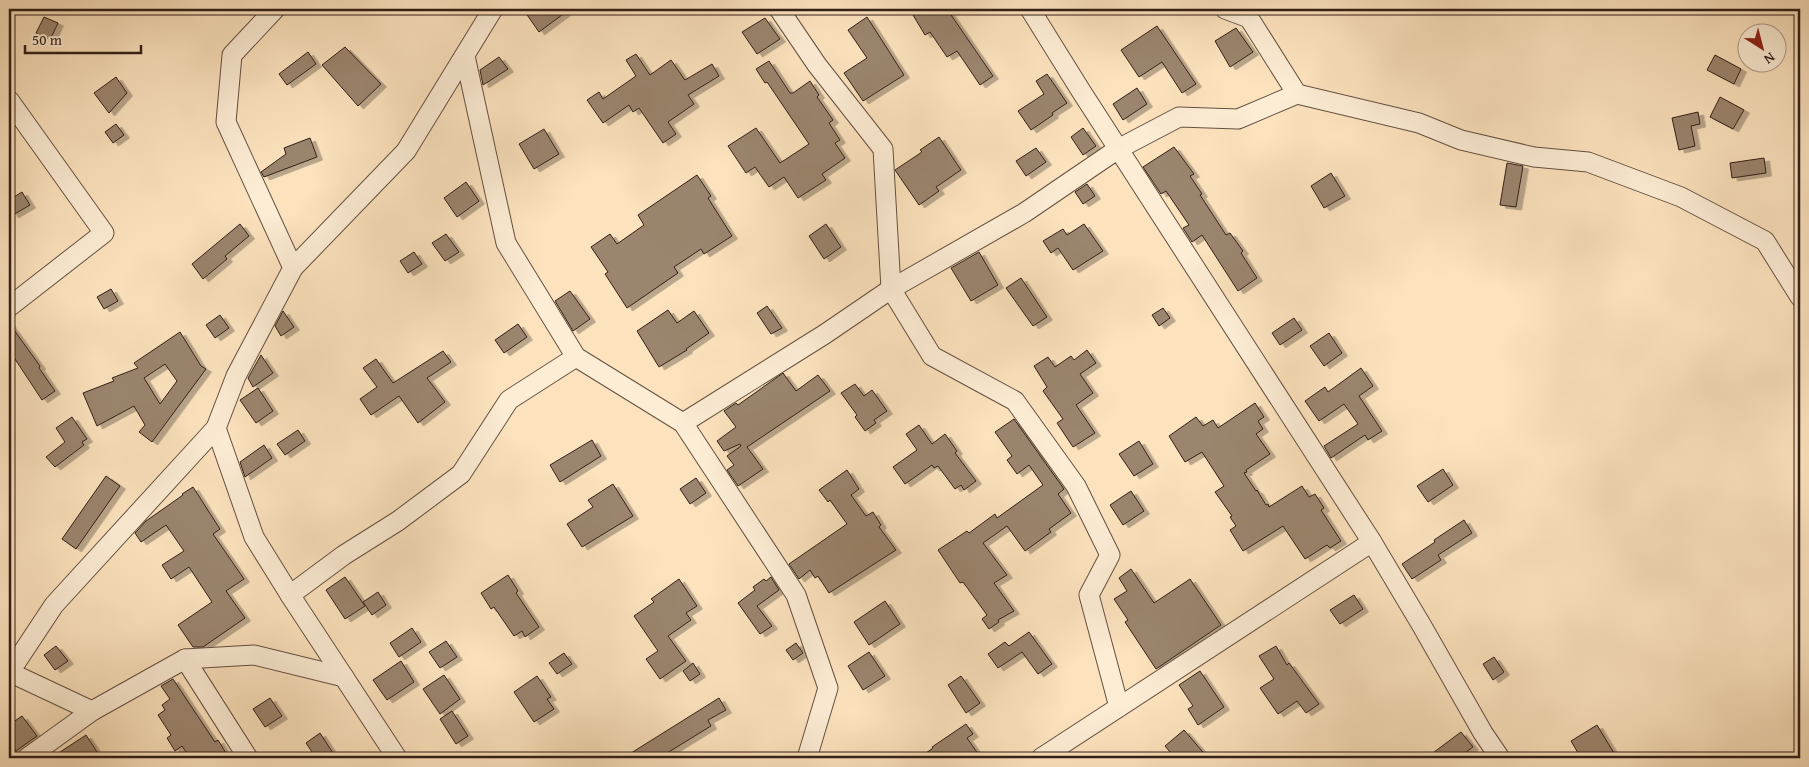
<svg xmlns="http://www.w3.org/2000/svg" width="1809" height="767" font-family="'Gentium Book Plus',serif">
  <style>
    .building { fill: #9b856e; stroke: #321f17; fill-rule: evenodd; filter: url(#shadow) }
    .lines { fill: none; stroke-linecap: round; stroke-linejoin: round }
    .minor-casing { stroke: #645041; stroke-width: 21 }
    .minor { stroke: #fdedd5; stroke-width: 19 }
  </style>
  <defs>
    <filter id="shadow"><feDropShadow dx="5.5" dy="3" stdDeviation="0" flood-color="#0004"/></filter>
  </defs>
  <rect width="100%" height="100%" fill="#fce3be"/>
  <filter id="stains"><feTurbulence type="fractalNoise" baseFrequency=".004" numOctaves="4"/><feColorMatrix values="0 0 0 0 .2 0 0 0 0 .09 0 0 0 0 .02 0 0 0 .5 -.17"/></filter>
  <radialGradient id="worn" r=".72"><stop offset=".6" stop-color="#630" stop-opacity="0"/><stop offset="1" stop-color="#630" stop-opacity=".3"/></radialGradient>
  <g class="building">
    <path d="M523 9H570L539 32Z"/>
    <path d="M922 9H947L993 76 980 85 957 51 947 57 930 32 925 35 913 15Z"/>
    <path d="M44 17 58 23 50 40 36 33Z"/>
    <path d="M867 17 904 75 863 101 844 73 867 58 848 30Z"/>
    <path d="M765 18 780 39 757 54 742 32Z"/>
    <path d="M1157 26 1196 84 1182 93 1162 62 1139 77 1121 50Z"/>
    <path d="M1236 28 1253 52 1230 67 1215 41Z"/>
    <path d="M345 47 381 84 358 106 322 65Z"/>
    <path d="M308 52 316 64 287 85 279 74Z"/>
    <path d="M636 54 650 75 671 60 685 80 712 64 719 76 688 95 694 104 668 122 676 134 663 143 639 108 633 112 629 105 603 123 587 100 599 92 603 99 636 76 626 60Z"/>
    <path d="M1715 55 1741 69 1734 84 1707 70Z"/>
    <path d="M499 57 508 69 483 85 480 70Z"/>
    <path d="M769 61 790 93H793L810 81 819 95 817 97 833 120 829 123 840 140 835 143 845 158 822 174 826 180 798 198 784 177 769 187 755 167 746 173 728 146 756 128 780 163 809 144 767 82 765 83 756 69Z"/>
    <path d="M1047 74 1067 103 1052 113 1053 115 1031 130 1018 111 1044 94 1036 81Z"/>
    <path d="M116 77 127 93 109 113 94 93Z"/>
    <path d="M1137 88 1147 104 1123 120 1113 104Z"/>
    <path d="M1720 97 1744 110 1733 129 1710 117Z"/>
    <path d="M1698 112 1700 124 1691 126 1695 146 1679 150 1672 118Z"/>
    <path d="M116 124 124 135 113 143 105 132Z"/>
    <path d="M1083 128 1096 146 1083 155 1071 137Z"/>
    <path d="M544 129 559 154 534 169 519 144Z"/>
    <path d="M939 137 961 170 936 187 939 191 919 205 895 170 922 152 920 150Z"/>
    <path d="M310 138 317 157 264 177 261 172 286 154 284 148Z"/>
    <path d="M1174 147 1194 174 1190 176 1202 194 1200 195 1226 235 1230 233 1243 251 1241 253 1257 278 1238 291 1202 235 1192 242 1183 228 1189 225 1166 191 1161 194 1143 167Z"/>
    <path d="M1036 148 1046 162 1026 176 1016 161Z"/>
    <path d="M1764 158 1766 173 1732 178 1730 163Z"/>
    <path d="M1507 163 1523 166 1516 207 1500 205Z"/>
    <path d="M1331 173 1345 196 1324 208 1311 186Z"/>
    <path d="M697 175 711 196 708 198 732 236 704 254 701 249 674 267 678 273 627 308 605 274 608 272 591 247 610 234 617 244 644 225 638 215Z"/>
    <path d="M466 182 479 201 457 217 444 198Z"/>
    <path d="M1087 184 1095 196 1083 204 1075 192Z"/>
    <path d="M22 192 30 205 13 215 9 208V200Z"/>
    <path d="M240 224 249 236 225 256 227 259 203 279 192 264Z"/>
    <path d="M826 224 841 247 824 259 809 236Z"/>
    <path d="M1084 224 1103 251 1073 270 1058 248 1051 253 1043 241 1063 229 1067 235Z"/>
    <path d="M446 234 459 252 445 261 432 243Z"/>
    <path d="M414 252 422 264 408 273 400 261Z"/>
    <path d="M979 252 998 285 971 301 951 268Z"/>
    <path d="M1021 278 1047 317 1033 326 1006 288Z"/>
    <path d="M111 289 118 301 104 309 97 297Z"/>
    <path d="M570 291 590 319 573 331 555 301Z"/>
    <path d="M767 306 782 328 771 334 757 313Z"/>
    <path d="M1163 308 1170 318 1159 326 1152 315Z"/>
    <path d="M668 310 677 323 694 311 709 333 686 349 687 350 659 367 637 331Z"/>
    <path d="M283 311 294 327 281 336 275 326Z"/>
    <path d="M220 315 229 328 215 338 206 325Z"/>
    <path d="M1294 318 1302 330 1280 345 1272 333Z"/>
    <path d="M9 323 40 366 39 368 55 391 42 400 9 350Z"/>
    <path d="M518 324 527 337 504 353 495 340Z"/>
    <path d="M180 332 201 366 206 369 152 442 139 432 145 425 134 406 97 426 83 393 114 381 112 378 138 368 134 363ZM165 364 177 381 160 404 144 378Z"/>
    <path d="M1329 333 1342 353 1324 366 1310 346Z"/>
    <path d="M1087 350 1096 363 1080 374 1093 393 1076 405 1095 433 1073 447 1057 423 1063 419 1043 391 1047 387 1034 366 1048 357 1055 367 1071 356 1074 360Z"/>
    <path d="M443 351 451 362 427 378 445 402 418 423 399 396 371 415 360 399 377 387 363 368 376 359 393 383Z"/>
    <path d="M261 355 273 373 253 387 248 378Z"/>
    <path d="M1361 368 1373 386 1359 396 1382 431 1368 440 1365 435 1331 458 1324 446 1358 424 1344 404 1319 421 1305 401 1325 387 1328 392Z"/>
    <path d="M783 373 796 391 818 375 830 391 747 447 763 469 738 486 727 470 734 465 727 456 741 446 740 444 724 451 717 441 736 427 724 411 736 403 738 405Z"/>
    <path d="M855 384 864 396 872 390 887 411 874 420 876 423 865 431 855 417 857 415 841 393Z"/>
    <path d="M258 388 273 411 256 423 240 400Z"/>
    <path d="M1255 403 1264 417 1258 421 1263 429 1256 434 1270 454 1246 470 1247 472 1244 473 1256 491 1257 490 1266 505 1268 504 1269 507 1302 486 1309 497 1315 494 1324 508 1321 510 1341 541 1330 548 1327 545 1305 559 1283 526 1243 551 1230 530 1236 526 1230 517 1232 516 1215 492 1224 486 1202 452 1185 462 1169 436 1196 417 1203 426 1213 420 1218 428Z"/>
    <path d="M72 417 87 439 82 442 84 445 55 467 46 457 65 442 56 428Z"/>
    <path d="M1014 419 1064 489 1058 494 1071 513 1049 529 1051 532 1025 551 1007 526 983 543 1007 575 994 583 1014 611 998 620 999 622 989 629 982 619 987 615 963 582 960 583 938 550 967 531 969 533 995 514 997 518 1043 485 1029 465 1017 474 1007 460 1012 456 995 432Z"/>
    <path d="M919 425 932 444 945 434 957 451 955 453 976 481 964 490 961 485 955 489 938 466 934 468 932 465 905 484 893 467 917 450 906 434Z"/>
    <path d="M298 430 305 441 285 455 277 444Z"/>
    <path d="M592 440 601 456 560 482 550 465Z"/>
    <path d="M1139 441 1153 464 1134 476 1119 454Z"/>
    <path d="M264 445 272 458 245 477 240 462Z"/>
    <path d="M1443 469 1453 485 1428 502 1417 486Z"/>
    <path d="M847 470 859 489 851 495 866 516 873 512 881 525 879 527 896 550 829 593 818 576 815 578 810 570 799 579 789 564 847 524 830 500 828 502 819 490Z"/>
    <path d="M106 476 120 486 76 549 62 539Z"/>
    <path d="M696 478 706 493 690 504 680 489Z"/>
    <path d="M613 484 633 516 582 547 567 524 593 507 588 500Z"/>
    <path d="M193 487 220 529 213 534 244 579 226 591 245 618 203 647H193L178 625 212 602 189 567 171 579 162 565 184 551 166 525 141 542 135 533 146 521 183 495 182 494Z"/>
    <path d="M1131 491 1144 511 1123 525 1110 505Z"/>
    <path d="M1464 520 1472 533 1438 555 1441 560 1412 579 1402 564 1435 542 1434 540Z"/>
    <path d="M1131 569 1154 603 1190 579 1221 625 1156 669 1125 622 1128 620 1114 599 1127 591 1119 578Z"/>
    <path d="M508 575 518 591 516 593 539 627 525 637 522 631 514 636 494 607 491 609 481 593Z"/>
    <path d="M345 577 365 606 345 619 326 590Z"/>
    <path d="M771 577 779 590 757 606 772 626 760 634 738 603 755 590 753 587 764 579 766 581Z"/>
    <path d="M679 579 697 606 686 613 691 620 668 636 686 661 660 679 646 659 658 651 634 616 654 602 651 599Z"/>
    <path d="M378 592 386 605 372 615 363 602Z"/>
    <path d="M1354 595 1363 609 1340 624 1330 610Z"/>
    <path d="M885 601 900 624 869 645 854 622Z"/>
    <path d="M412 628 421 642 399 657 390 643Z"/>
    <path d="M1029 632 1052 664 1038 674 1022 652 998 668 988 654 1005 642 1009 646Z"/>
    <path d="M446 641 457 657 440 668 429 652Z"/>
    <path d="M796 643 803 653 793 660 786 650Z"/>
    <path d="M56 646 68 661 55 670 44 655Z"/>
    <path d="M1276 646 1287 665 1289 663 1319 704 1306 713 1297 701 1278 714 1260 688 1274 679 1259 656Z"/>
    <path d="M869 652 885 676 863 690 848 666Z"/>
    <path d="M564 653 572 664 557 674 549 663Z"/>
    <path d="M1494 657 1504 672 1493 680 1483 664Z"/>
    <path d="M401 661 414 682 387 700 373 680Z"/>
    <path d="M693 663 700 674 690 681 683 671Z"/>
    <path d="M1200 671 1224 707 1198 725 1188 709 1193 706 1179 685Z"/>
    <path d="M444 675 460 699 440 714 423 689Z"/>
    <path d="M537 676 551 697 547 699 554 709 534 722 514 692Z"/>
    <path d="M961 676 980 703 966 713 948 685Z"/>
    <path d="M173 679 215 742 218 740 229 758H190L182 746 175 751 167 738 171 735 158 715 165 710 162 705 170 699 161 686Z"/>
    <path d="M270 698 282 716 265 727 253 709Z"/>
    <path d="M719 698 726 710 708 720 711 726 659 758H623Z"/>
    <path d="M452 711 468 736 456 744 440 719Z"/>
    <path d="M22 716 37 736 16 751 14 748 9 752V725Z"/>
    <path d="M966 724 973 734 967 738 981 758H919L933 748 932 747Z"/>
    <path d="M1597 725 1617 758H1581L1571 741Z"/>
    <path d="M1184 730 1208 758H1175L1165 746Z"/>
    <path d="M1461 732 1473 747 1458 758H1426Z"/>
    <path d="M320 733 333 753 325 758H316L306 743Z"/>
    <path d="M86 735 101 758H51Z"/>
  </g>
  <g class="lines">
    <defs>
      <g id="minor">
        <path d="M275 9 232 55 226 122 293 268"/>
        <path d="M779 9 817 65 883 149 891 289 932 356 1015 401 1076 486 1110 555 1089 595 1119 707"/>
        <path d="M1030 9 1081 91 1372 542 1041 758"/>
        <path d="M1225 9 1249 18 1297 94 1419 123 1461 140 1534 157 1588 162 1681 197 1765 241 1800 297"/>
        <path d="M465 56 506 243 576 357 683 423 796 595 828 688 807 758"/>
        <path d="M9 100 104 233 9 307"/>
        <path d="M683 423 825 334 891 289 1024 213 1118 149 1179 117 1238 119 1297 94"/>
        <path d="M216 428 254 537 290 595 397 758"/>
        <path d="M1372 542 1422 626 1483 733 1500 758"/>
        <path d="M290 595 344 555 398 521 461 474 509 400 576 357"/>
        <path d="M185 659 248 758"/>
        <path d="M9 672 92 711"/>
        <path d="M9 673 54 605 216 428 236 376 293 268 406 151 493 9"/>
        <path d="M27 758 92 711 185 659 254 655 344 677"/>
      </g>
    </defs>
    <use href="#minor" class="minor-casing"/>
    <use href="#minor" class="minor"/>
  </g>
  <rect width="1809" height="767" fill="none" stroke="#fce3be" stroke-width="30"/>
  <rect x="10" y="10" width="1789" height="747" fill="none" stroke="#321f17" stroke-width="2.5"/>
  <rect x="15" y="15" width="1779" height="737" fill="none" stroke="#321f17"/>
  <g transform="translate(1762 48) rotate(144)"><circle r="24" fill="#fdedd5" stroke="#ac9b89"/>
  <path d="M0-4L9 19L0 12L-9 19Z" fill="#8f2418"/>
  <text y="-8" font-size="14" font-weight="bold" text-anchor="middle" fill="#321f17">N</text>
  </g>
  <path d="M25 45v8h116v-8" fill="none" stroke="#321f17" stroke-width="2.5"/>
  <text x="32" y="45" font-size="15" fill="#321f17" stroke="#fdedd5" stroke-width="4" paint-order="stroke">50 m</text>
  <rect width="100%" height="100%" filter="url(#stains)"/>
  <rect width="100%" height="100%" fill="url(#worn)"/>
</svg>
